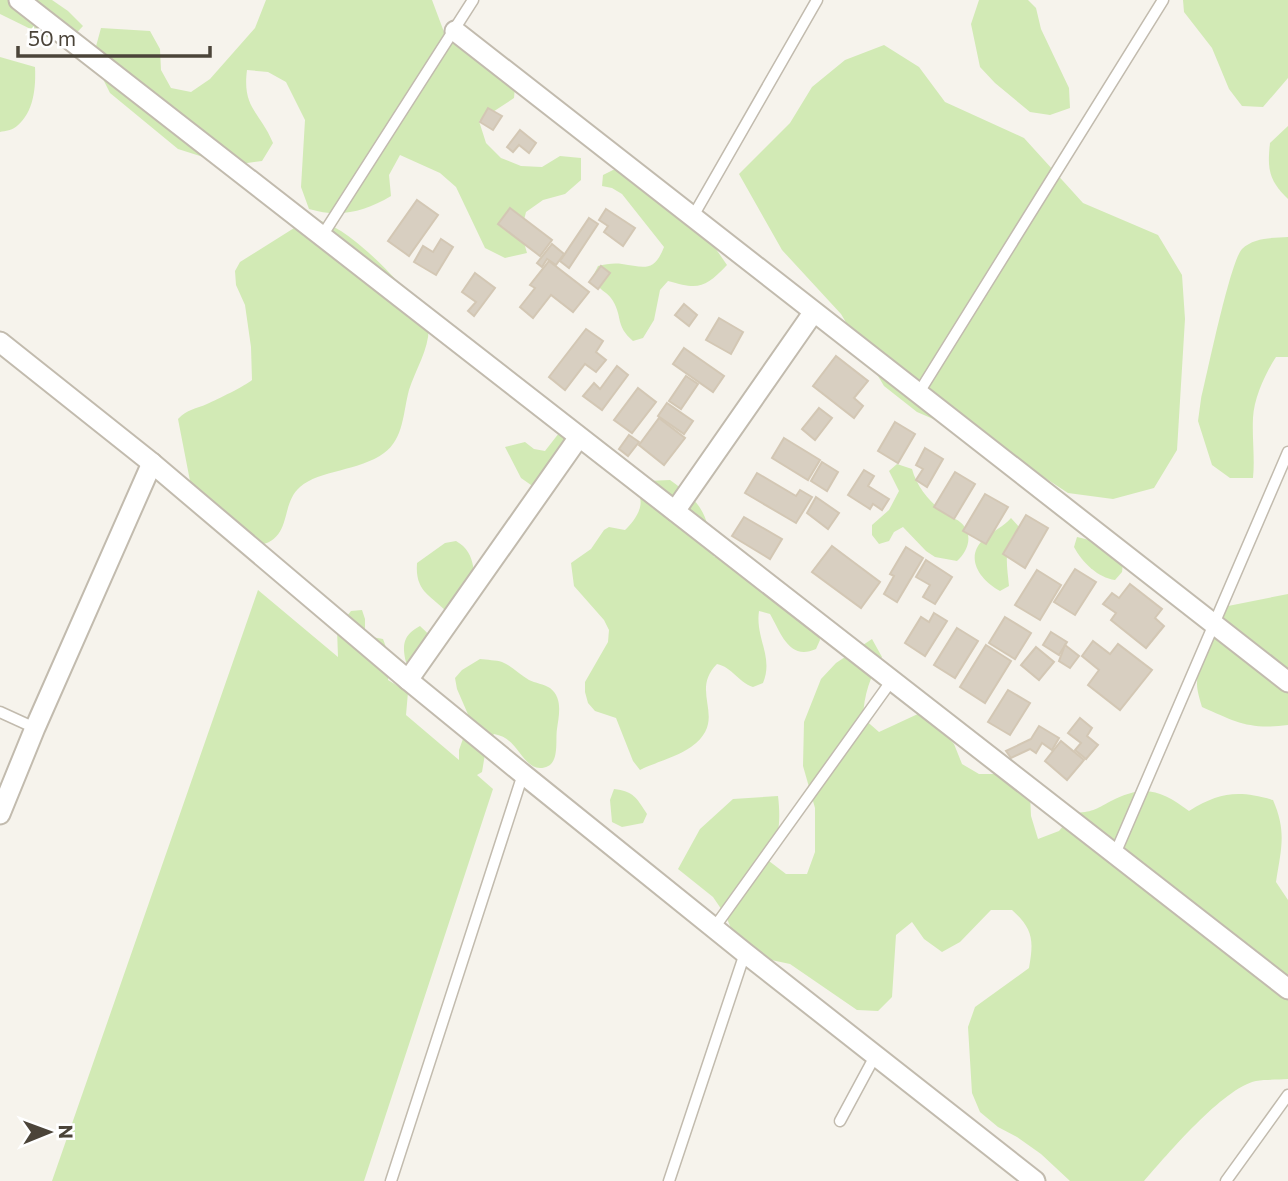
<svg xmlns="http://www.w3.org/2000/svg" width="1288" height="1181" font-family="Commissioner,sans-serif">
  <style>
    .green { fill: #d2eab5 }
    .building { fill: #d8cfc1; stroke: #d3c7b4; stroke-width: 2 }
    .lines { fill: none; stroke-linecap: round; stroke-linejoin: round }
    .lane-casing { stroke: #c2bbae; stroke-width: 13 }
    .street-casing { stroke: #c2bbae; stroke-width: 23 }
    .lane { stroke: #fff; stroke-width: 10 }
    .street { stroke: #fff; stroke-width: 19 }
  </style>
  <rect width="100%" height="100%" fill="#f6f3ec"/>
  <g class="green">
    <path d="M0 0H52L68 11 83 26 69 41 49 38 0 14Z"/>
    <path d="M266 0H432L444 32 486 45 516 76 514 98 479 121 486 143 501 158 521 166 542 167 560 156 581 158V180L565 194 543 200 526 212 521 232 527 253 505 258 485 248 456 187 440 173 400 155 389 175 391 196C364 212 339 218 309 209L301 187 305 120 286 82 268 72 247 70C242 109 260 111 273 143L262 161 240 164 219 162 178 149 110 93 100 73 95 50 101 28 150 31 160 49 161 70 171 88 191 92 210 79 255 28Z"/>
    <path d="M979 0H1028L1036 8 1041 29 1069 88 1070 108 1050 115 1030 112 995 83 980 67 971 24Z"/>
    <path d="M1183 0H1288V78L1263 107 1242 106 1229 89 1212 48 1184 12Z"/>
    <path d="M884 45 919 67 945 102 1024 138 1083 203 1158 235 1182 275 1185 319 1177 450 1154 488 1113 499 1068 493 996 446 917 412 884 386 841 314 782 250 739 174 790 123 812 87 845 60Z"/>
    <path d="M0 57 35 67C36 87 34 112 17 126 13 130 5 131 0 132Z"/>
    <path d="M1288 126V199C1269 180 1267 170 1270 143Z"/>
    <path d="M613 170H635L709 239 727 265C705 288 699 290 668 281L660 290 654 320 643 338 633 341C615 325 623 318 613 301 607 290 598 292 593 276L598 266C606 264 614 263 622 264 644 267 654 273 664 247L622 194 612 188 602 186 603 175Z"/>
    <path d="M310 218C351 225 395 280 424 309 438 337 417 364 409 390 403 412 404 439 384 453 360 471 319 470 300 487 279 505 294 540 256 546L191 486 178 419C187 409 196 409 207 404 218 399 245 386 252 380L251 347 245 305 236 285 235 271 240 262Z"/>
    <path d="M1288 237V357H1276C1265 374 1254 398 1253 418 1252 439 1255 458 1253 478H1230L1212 465 1198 421 1201 399C1207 375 1230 262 1242 249 1254 237 1273 238 1288 237Z"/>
    <path d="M559 433 569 438 541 484 531 485 521 478 505 447 525 442 534 449 545 451Z"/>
    <path d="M897 464 912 469C917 487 930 503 946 514 952 518 960 520 964 526 973 538 967 552 957 561L935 557 926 551 903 527 894 532 889 541 879 544 872 535V525L889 510 899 491 889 471Z"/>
    <path d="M670 480C705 505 707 515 714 557L742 553 818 629 820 640 816 649C789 661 781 633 770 614L759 611C755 638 774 657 763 683L753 687C738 682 732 667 717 664 688 693 730 719 691 747 677 757 656 762 640 770L633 761 616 718 595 711 588 703 585 692V682L608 642 609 630 604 620 574 586 571 563 591 549 604 530 609 527 625 530C634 522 646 505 638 494L648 481Z"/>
    <path d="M1011 518 1020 528C1002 542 1007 565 1009 586L1000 591C980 580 963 557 985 538 993 531 1003 527 1011 518Z"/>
    <path d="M1077 537 1102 543 1123 563 1122 572 1115 580C1098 578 1082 562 1074 547Z"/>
    <path d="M456 541C478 553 474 578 474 600L446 611C429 594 415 591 417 563L445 543Z"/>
    <path d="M258 590 338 657 337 629 351 611 362 610 365 619V630L372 637 383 639 390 658 388 680 408 692 406 715 459 760V750L470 719 457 689 455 678 462 670 480 659C487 660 496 660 502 662 512 666 520 675 529 680 535 683 544 684 550 688 563 698 559 715 557 729 555 742 561 768 540 768 521 767 519 738 494 734L487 742 482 772 477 775 493 789 364 1181H52Z"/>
    <path d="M1288 594V725C1249 730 1236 722 1202 707 1200 700 1197 691 1197 684 1198 655 1211 628 1228 606Z"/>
    <path d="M420 626C433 638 439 643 435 661L426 667 406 662C402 645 403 635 420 626Z"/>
    <path d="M872 639 882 657C870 677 864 694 863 718L879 732 920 713 939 727 954 744 962 764 979 774H1022L1030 793 1031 816 1038 839 1059 831 1074 813C1092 812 1095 810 1111 801 1143 784 1162 790 1189 811 1220 792 1238 790 1273 800 1287 832 1281 849 1276 882L1288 900V1079C1278 1080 1266 1079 1256 1081 1223 1088 1167 1155 1144 1181H1070L1041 1154 1017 1137 998 1127 980 1112 972 1093 968 1027 975 1007 1029 968C1034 940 1033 929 1012 910H991L960 942 942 952 924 939 912 922 896 935 892 997 878 1011 857 1010 790 964 748 955 734 936 726 916 713 897 678 869 700 829 733 799 778 796C781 821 779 838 769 861L786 874H807L815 852V808L803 766 804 722 821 679 836 663Z"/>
    <path d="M614 789C633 791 637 798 647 814L643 823 622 827 612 822 610 800Z"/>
  </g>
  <g class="building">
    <path d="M488 108 502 116 493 130 480 122Z"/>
    <path d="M520 130 536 143 529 153 519 145 513 152 507 147Z"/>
    <path d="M417 200 438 215 409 256 388 241Z"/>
    <path d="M510 208 552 240 540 256 498 224Z"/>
    <path d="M606 209 635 228 623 246 604 232 608 226 599 220Z"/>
    <path d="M589 218 598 224 569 268 560 261Z"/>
    <path d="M441 239 453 247 436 275 414 262 423 246 433 252Z"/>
    <path d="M552 244 564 254 556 265 547 259 542 267 537 263Z"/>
    <path d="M549 261 589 292 573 312 551 295 533 318 520 307 535 288 530 285Z"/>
    <path d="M601 266 610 273 598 289 589 282Z"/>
    <path d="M475 273 495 288 474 316 468 311 476 302 462 292Z"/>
    <path d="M684 304 697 315 689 326 675 315Z"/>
    <path d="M719 318 743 332 731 354 706 340Z"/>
    <path d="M586 329 603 341 596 352 606 360 596 372 585 364 565 390 549 377Z"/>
    <path d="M684 348 724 376 713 392 673 364Z"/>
    <path d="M836 356 868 381 854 398 863 406 854 418 813 386Z"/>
    <path d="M617 366 628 375 602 410 583 396 594 383 600 389Z"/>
    <path d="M686 376 698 384 681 409 669 401Z"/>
    <path d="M638 388 656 402 632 433 614 420Z"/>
    <path d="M667 403 693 421 684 434 658 416Z"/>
    <path d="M819 408 832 418 815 440 802 429Z"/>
    <path d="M659 418 685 438 664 465 639 445Z"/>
    <path d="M895 422 915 434 898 463 878 451Z"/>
    <path d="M629 435 639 442 628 456 619 449Z"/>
    <path d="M784 438 820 460 808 480 772 458Z"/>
    <path d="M925 448 943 459 927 487 916 480 923 469 916 465Z"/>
    <path d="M822 462 838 472 827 491 811 481Z"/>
    <path d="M864 470 874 476 868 486 889 499 882 510 873 504 870 509 848 495Z"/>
    <path d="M955 472 975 484 954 519 934 507Z"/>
    <path d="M757 473 796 496 800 490 812 497 796 523 745 493Z"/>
    <path d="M985 494 1008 507 986 544 963 531Z"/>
    <path d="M816 497 839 513 828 529 807 513Z"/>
    <path d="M1026 515 1048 528 1025 568 1003 554Z"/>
    <path d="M744 517 782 539 770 559 732 536Z"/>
    <path d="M832 546 880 582 861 608 812 572Z"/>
    <path d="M906 547 923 558 897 602 884 594 894 576 890 574Z"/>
    <path d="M926 560 952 577 935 604 923 597 930 585 916 577Z"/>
    <path d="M1075 569 1096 582 1075 615 1054 602Z"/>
    <path d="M1037 570 1061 585 1040 620 1015 605Z"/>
    <path d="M1130 584 1162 609 1155 618 1164 626 1146 648 1111 620 1116 613 1103 604 1112 593 1119 598Z"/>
    <path d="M934 613 947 621 925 656 905 643 921 617 929 622Z"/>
    <path d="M1005 617 1031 633 1015 659 989 643Z"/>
    <path d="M957 628 978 641 955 678 934 665Z"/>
    <path d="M1051 632 1067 642 1059 655 1043 645Z"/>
    <path d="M1093 641 1110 654 1118 644 1152 670 1120 710 1088 685 1099 670 1082 656Z"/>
    <path d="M986 645 1011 661 985 703 960 687Z"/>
    <path d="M1065 645 1079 656 1070 668 1059 661Z"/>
    <path d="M1036 647 1054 662 1039 680 1021 665Z"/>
    <path d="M1008 690 1030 703 1010 735 988 722Z"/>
    <path d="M1080 718 1092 728 1087 736 1098 745 1086 759 1075 750 1081 743 1068 733Z"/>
    <path d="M1039 726 1059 738 1052 750 1042 743 1036 753 1030 749 1011 758 1006 751 1031 739Z"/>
    <path d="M1061 741 1084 760 1067 780 1045 761Z"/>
  </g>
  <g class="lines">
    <defs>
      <g id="lane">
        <path d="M692 218 817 0"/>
        <path d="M322 236 473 0"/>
        <path d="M918 394 1163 0"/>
        <path d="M0 712 35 728"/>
        <path d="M1115 854 1288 452"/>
        <path d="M714 928 892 680"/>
        <path d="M840 1121 875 1056"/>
        <path d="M391 1181 523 774"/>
        <path d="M669 1181 745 953"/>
        <path d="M1226 1181 1288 1095"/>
      </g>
      <g id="street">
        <path d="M19 0 1288 989"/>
        <path d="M455 31 1288 682"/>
        <path d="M0 342 152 463 408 680 523 774 745 953 1035 1181"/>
        <path d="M675 511 813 313"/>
        <path d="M408 680 579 437"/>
        <path d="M0 814 35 728 152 463"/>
      </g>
    </defs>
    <use href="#lane" class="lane-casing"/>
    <use href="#street" class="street-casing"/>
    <use href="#lane" class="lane"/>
    <use href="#street" class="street"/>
  </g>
  <g transform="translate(49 1132) rotate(89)" stroke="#ffffff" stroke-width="5" paint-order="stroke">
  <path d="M0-5L12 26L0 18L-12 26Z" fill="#4b4439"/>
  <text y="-10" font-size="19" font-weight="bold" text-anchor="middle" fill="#4b4439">N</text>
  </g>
  <path d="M18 46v10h192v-10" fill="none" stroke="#4b4439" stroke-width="3.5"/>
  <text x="28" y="46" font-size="21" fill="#4b4439" stroke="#ffffff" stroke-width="5" paint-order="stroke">50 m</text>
</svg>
